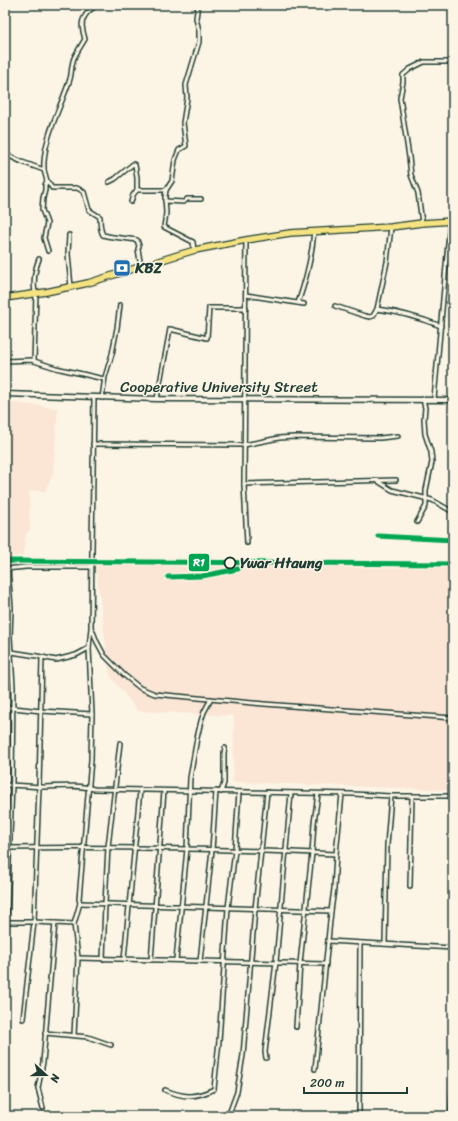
<svg xmlns="http://www.w3.org/2000/svg" width="458" height="1121" font-family="Sriracha,sans-serif">
  <style>
    .built { fill: #fbe5d5 }
    .lines { fill: none; stroke-linecap: round; stroke-linejoin: round }
    .street-casing { stroke: #1f3d34; stroke-width: 6 }
    .secondary-casing { stroke: #1f3d34; stroke-width: 7 }
    .highway-casing { stroke: #1f3d34; stroke-width: 8 }
    .street { stroke: #fcf5e5; stroke-width: 3 }
    .secondary { stroke: #fcf5e5; stroke-width: 4 }
    .highway { stroke: #f5e382; stroke-width: 5.5 }
    .rail-1-casing { stroke: #fcf5e5; stroke-width: 8 }
    .rail-1 { stroke: #00a651; stroke-width: 5 }
    .stop-dot { fill: #fcf5e5; stroke: #1f3d34; stroke-width: 2 }
    .labels { text-anchor: middle; stroke-width: 3; stroke-linejoin: round; paint-order: stroke }
    .poi-label { font-size: 15px; font-weight: bold; fill: #1f3d34; stroke: #fcf5e5; text-anchor: start }
    .street-label { font-size: 15px; fill: #1f3d34; stroke: #fcf5e5 }
    .stop-label { font-size: 15px; font-weight: bold; fill: #1f3d34; stroke: #fcf5e5; text-anchor: start }
    .line-badge { stroke: #fcf5e5; stroke-width: 1.5 }
    .badge-label { font-size: 11px; text-anchor: middle; font-weight: bold; fill: #fff }
  </style>
  <rect width="100%" height="100%" fill="#fcf5e5"/>
  <filter id="ink" filterUnits="userSpaceOnUse"><feTurbulence type="fractalNoise" baseFrequency=".025" numOctaves="2"/><feDisplacementMap in="SourceGraphic" scale="8" xChannelSelector="R" yChannelSelector="G"/><feConvolveMatrix kernelMatrix="1 2 1 2 8 2 1 2 1" color-interpolation-filters="sRGB"/></filter>
  <g filter="url(#ink)">
    <g class="built">
      <path d="M5 402 58 408 53 474 45 491H29L30 529 26 534 23 556H5Z"/>
      <path d="M95 563 453 565V790L233 782 234 716 138 711 111 677 108 667 103 620Z"/>
    </g>
    <g class="lines">
      <defs>
        <g id="street">
          <path d="M5 154 22 162 44 170 47 181 52 188H77L84 192 89 210 100 217C100 224 100 230 103 235 114 238 126 238 137 240L139 246 138 249 141 267"/>
          <path d="M44 170C42 141 61 107 70 79 72 73 71 65 74 58 77 52 81 46 85 39 82 28 79 21 89 11 91 9 94 8 96 5"/>
          <path d="M47 181 45 185V190L43 198 42 210 47 223 44 238 48 251"/>
          <path d="M109 182 115 179 133 164 135 165 137 178V190"/>
          <path d="M165 201 184 202 187 199H201"/>
          <path d="M131 202 133 195 137 190H166"/>
          <path d="M422 223 418 193 411 175 409 157 400 98 403 82V75L410 69 424 62H453"/>
          <path d="M69 235 68 254 71 287"/>
          <path d="M246 240 244 484 247 543"/>
          <path d="M194 251 193 242 164 227 166 213 165 197 166 190 172 181 175 160 179 150 186 146 183 123 187 98 186 85 199 42V31L196 18 198 5"/>
          <path d="M35 294C33 281 34 271 39 259"/>
          <path d="M246 295 304 304"/>
          <path d="M298 303C306 280 312 256 314 231"/>
          <path d="M335 306 365 316 370 317 373 316 377 309 387 262 391 227"/>
          <path d="M377 309C399 312 420 318 441 326"/>
          <path d="M5 361 31 360 56 368 104 379"/>
          <path d="M34 361 36 293"/>
          <path d="M102 398 105 377 112 354 117 328 120 305"/>
          <path d="M157 399 170 329 207 338 209 308H246"/>
          <path d="M434 399 450 221"/>
          <path d="M93 444 244 445 279 438 294 437 380 438 398 436"/>
          <path d="M376 480 392 490 432 500 453 512"/>
          <path d="M244 484 396 480"/>
          <path d="M417 522 426 506V490L432 462 431 452 425 434 424 419 425 408 423 399"/>
          <path d="M5 569 26 567H91"/>
          <path d="M92 629 97 642 104 655 124 675 140 688 155 694 264 704 453 718"/>
          <path d="M5 651 37 656 56 660 76 655 89 648"/>
          <path d="M5 707 41 711 92 714"/>
          <path d="M5 785C17 785 28 786 40 787 58 787 77 784 94 789L353 794 391 796H453"/>
          <path d="M221 792 224 783V753L225 748"/>
          <path d="M5 848C115 846 226 849 336 854"/>
          <path d="M410 886 412 796"/>
          <path d="M80 903 331 911"/>
          <path d="M5 922H34L74 924"/>
          <path d="M328 941 453 948"/>
          <path d="M385 944 387 845 391 796"/>
          <path d="M78 958 326 964"/>
          <path d="M103 959 105 904 108 847 120 743"/>
          <path d="M124 959 140 790"/>
          <path d="M151 960 164 791"/>
          <path d="M176 960 187 849 190 778 197 738 201 721 204 712 211 699"/>
          <path d="M200 961 212 850 216 791"/>
          <path d="M5 964 12 785 13 687 10 637 11 608 8 569"/>
          <path d="M23 1019 34 922 39 787 42 657"/>
          <path d="M296 1027 300 963 312 853 314 823 318 794"/>
          <path d="M45 1033 88 1037 111 1045"/>
          <path d="M74 1035 78 958 74 924 80 903 79 899 91 760 92 714 89 648 91 628 94 397"/>
          <path d="M266 1058 265 1052 276 962 291 793"/>
          <path d="M315 1069 331 911 334 889 336 854 342 794"/>
          <path d="M165 1090C184 1098 196 1098 214 1089L219 1041 228 908 235 850 239 792"/>
          <path d="M43 1108 38 1088 43 1062 55 923"/>
          <path d="M232 1116 230 1111 237 1092 243 1055 255 909 267 792"/>
          <path d="M359 1116 360 943"/>
          <path d="M451 1116 453 1066"/>
        </g>
        <path id="secondary" d="M5 394 157 399 453 400"/>
        <path id="highway" d="M5 298 46 292 88 283 178 255 195 250 246 240 290 233 391 227 422 223 453 221"/>
      </defs>
      <use href="#street" class="street-casing"/>
      <use href="#secondary" class="secondary-casing"/>
      <use href="#highway" class="highway-casing"/>
      <use href="#street" class="street"/>
      <use href="#secondary" class="secondary"/>
      <use href="#highway" class="highway"/>
      <defs>
        <g id="rail-1">
          <path d="M378 536 453 540"/>
          <path d="M5 561 453 564"/>
          <path d="M168 577 202 576 238 569"/>
        </g>
      </defs>
      <use href="#rail-1" class="rail-1-casing"/>
      <use href="#rail-1" class="rail-1"/>
    </g>
  </g>
  <defs>
    <symbol id="bank-square" viewBox="-11 -11 22 22"><rect x="-9" y="-9" width="18" height="18" rx="4" fill="#1f6fb2" stroke="#fcf5e5"/><path d="M-6-4H6V4H-6ZM0-2.3a2.3 2.3 0 1 0 0 4.6a2.3 2.3 0 1 0 0-4.6Z" fill="#fff"/></symbol>
  </defs>
  <g fill-rule="evenodd">
    <use href="#bank-square" x="112" y="258" width="20" height="20"/>
  </g>
  <circle class="stop-dot" cx="230" cy="563" r="5.5"/>
  <g class="labels">
    <g class="poi-label">
      <text x="135" y="273">KBZ</text>
    </g>
    <g class="street-label">
      <text x="219" y="392">Cooperative University Street</text>
    </g>
    <g class="stop-label">
      <text x="240" y="568">Ywar Htaung</text>
    </g>
  </g>
  <rect class="line-badge" x="188" y="553" width="22" height="19" rx="4" fill="#00a651"/>
  <g class="badge-label">
    <text x="199" y="566">R1</text>
  </g>
  <rect width="458" height="1121" fill="none" stroke="#fcf5e5" stroke-width="20"/>
  <rect x="10" y="10" width="438" height="1101" fill="none" stroke="#1f3d34" stroke-width="1.5" filter="url(#ink)"/>
  <g transform="translate(46 1075) rotate(111)" stroke="#fcf5e5" stroke-width="3" paint-order="stroke">
  <path d="M0-3L7 15L0 10L-7 15Z" fill="#1f3d34"/>
  <text y="-6" font-size="11" font-weight="bold" text-anchor="middle" fill="#1f3d34">N</text>
  </g>
  <path d="M304 1087v6h103v-6" fill="none" stroke="#1f3d34" stroke-width="2"/>
  <text x="310" y="1087" font-size="12" fill="#1f3d34" stroke="#fcf5e5" stroke-width="3" paint-order="stroke">200 m</text>
</svg>
